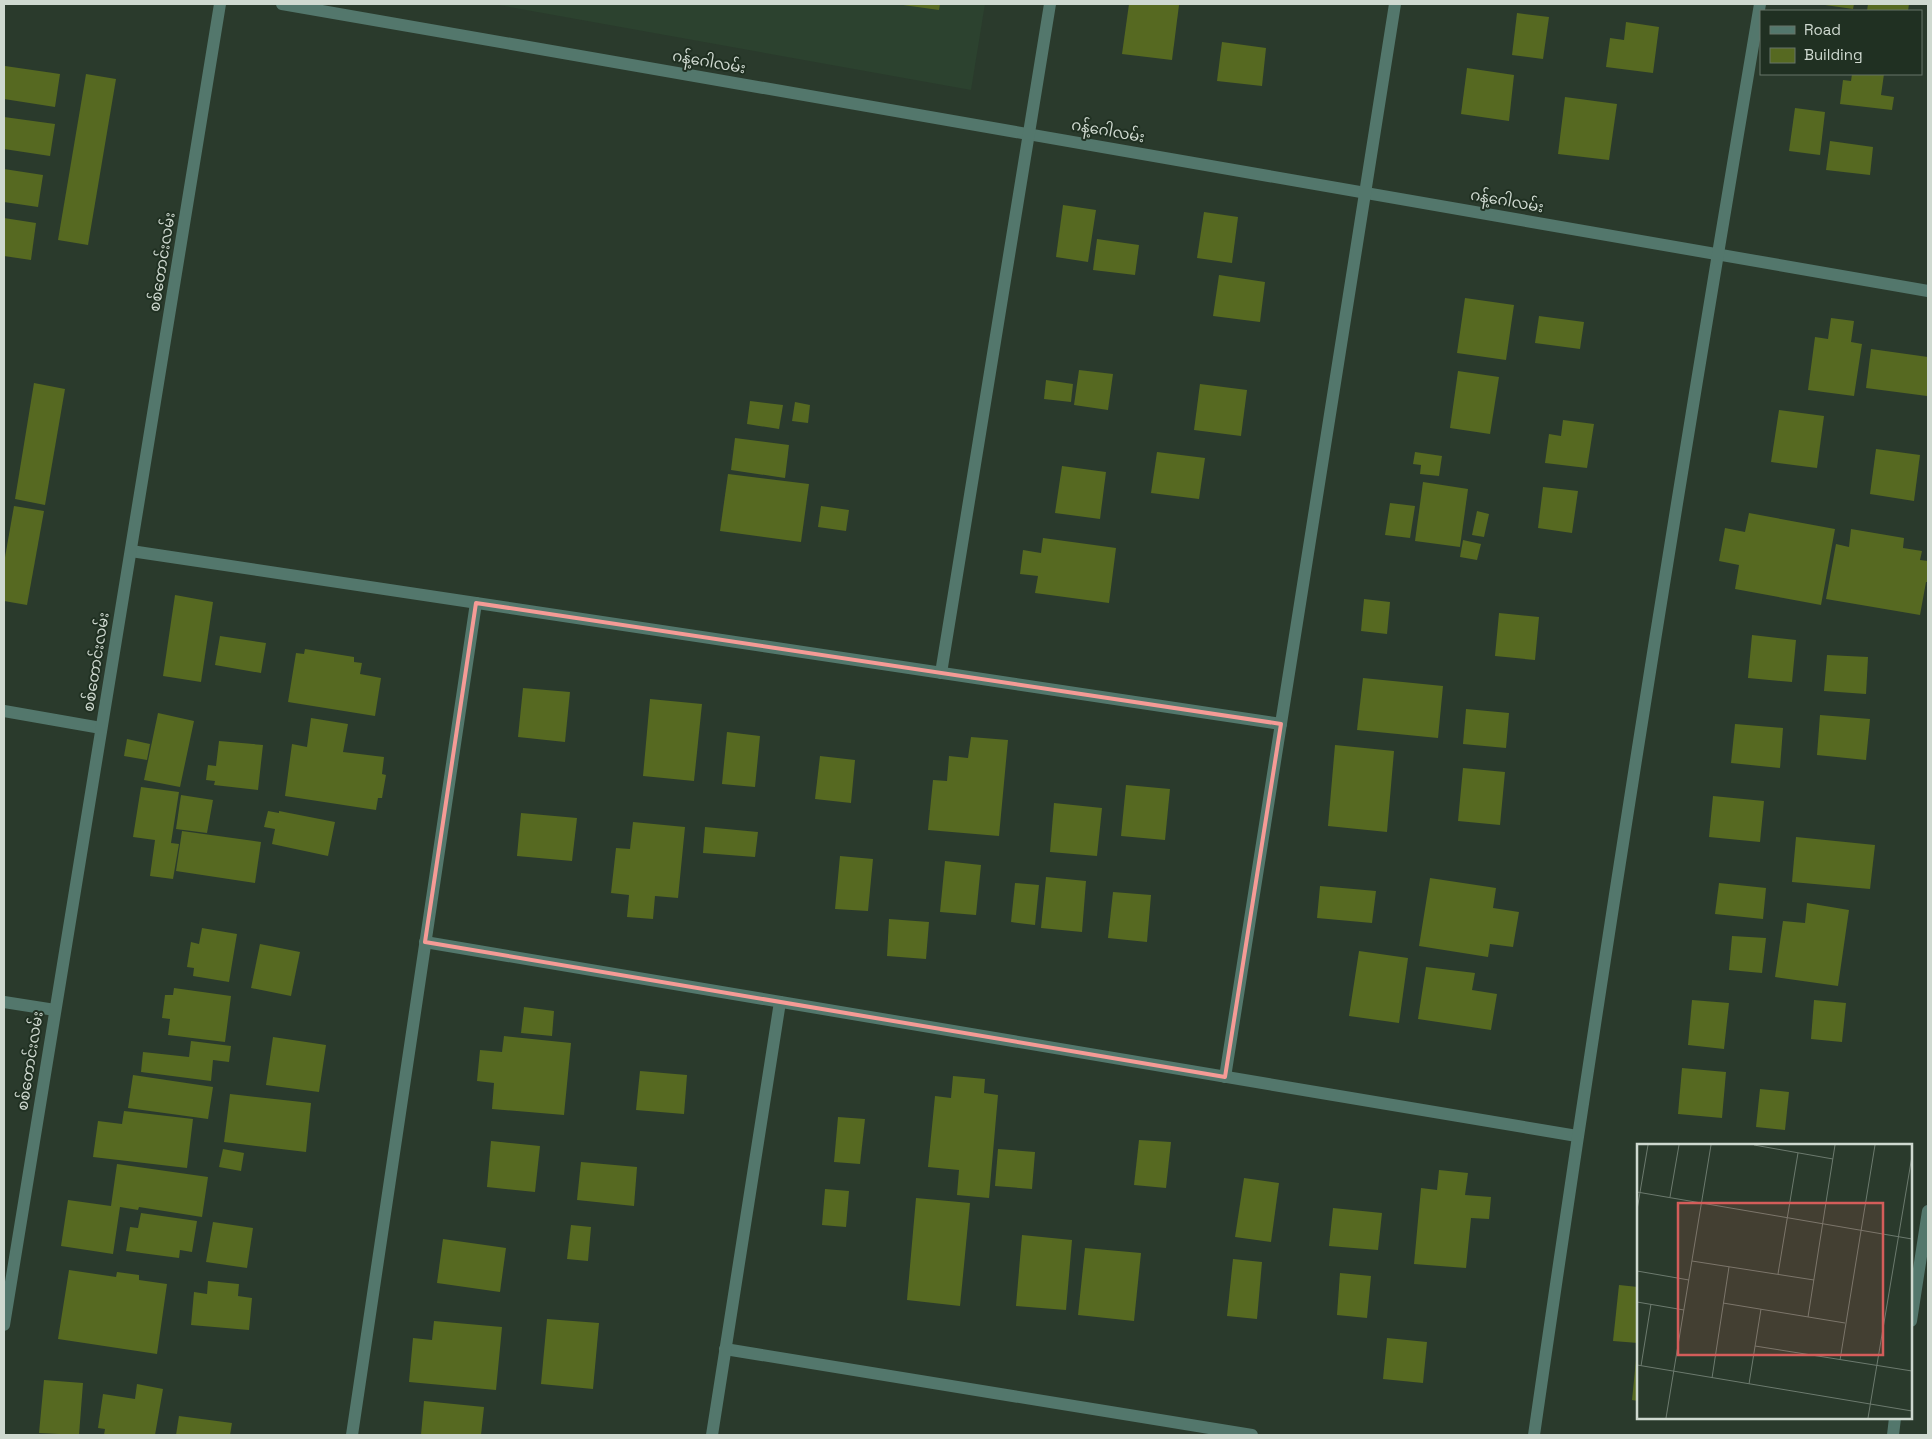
<svg xmlns="http://www.w3.org/2000/svg" width="1932" height="1439" font-family="'Space Grotesk','Noto Sans Myanmar',sans-serif">
  <style>
    .built { fill: #2c422f }
    .building { fill: #566921 }
    .lines { fill: none; stroke-linecap: round; stroke-linejoin: round }
    .minor { stroke: #53776c; stroke-width: 12 }
    .marked { fill: none; stroke: #f59b96; stroke-width: 4; stroke-linejoin: round }
    .labels { text-anchor: middle; stroke-width: 4; stroke-linejoin: round; paint-order: stroke }
    .street-label { font-size: 15px; fill: #cfd9d0; stroke: #203022 }
    .inset-road { fill: none; stroke: #6c7a6e; stroke-width: 1 }
    .view { fill: #d45d5a; fill-opacity: 0.15; stroke: #d45d5a; stroke-width: 2.5 }
    .inset-edge { fill: none; stroke: #cfd9d0; stroke-width: 2.5 }
  </style>
  <rect width="100%" height="100%" fill="#2a3a2c"/>
  <path class="built" d="M493 4H985L971 90Z"/>
  <g class="building">
    <path d="M896 4H940L939 10Z"/>
    <path d="M1129 4 1179 5 1172 60 1122 54Z"/>
    <path d="M1818 4H1854L1853 9Z"/>
    <path d="M1868 4H1909L1908 11H1867Z"/>
    <path d="M1517 13 1549 17 1543 59 1512 55Z"/>
    <path d="M1626 22 1659 27 1653 73 1606 67 1610 38 1624 40Z"/>
    <path d="M1222 42 1266 48 1262 86 1217 81Z"/>
    <path d="M5 66 60 74 55 107 4 99Z"/>
    <path d="M1467 68 1514 75 1509 121 1461 114Z"/>
    <path d="M86 74 116 79 88 245 58 240Z"/>
    <path d="M1852 74H1884L1881 95 1894 97 1892 110 1840 104 1843 80 1851 81Z"/>
    <path d="M1565 97 1617 104 1609 160 1558 154Z"/>
    <path d="M1795 108 1825 112 1820 155 1789 151Z"/>
    <path d="M4 117 55 124 50 156 4 149Z"/>
    <path d="M1830 141 1873 147 1870 175 1826 170Z"/>
    <path d="M4 169 43 175 38 207 4 202Z"/>
    <path d="M1063 205 1096 210 1088 262 1056 257Z"/>
    <path d="M1204 212 1238 217 1232 263 1197 258Z"/>
    <path d="M4 218 36 223 31 260 4 256Z"/>
    <path d="M1097 239 1139 245 1135 275 1093 270Z"/>
    <path d="M1219 275 1265 282 1260 322 1213 316Z"/>
    <path d="M1465 298 1514 305 1506 360 1457 353Z"/>
    <path d="M1539 316 1584 322 1580 349 1535 343Z"/>
    <path d="M1831 318 1854 321 1851 342 1862 344 1854 396 1808 390 1815 337 1828 339Z"/>
    <path d="M1871 349 1928 357 1927 396 1866 388Z"/>
    <path d="M1079 370 1113 374 1108 410 1074 405Z"/>
    <path d="M1458 371 1499 377 1490 434 1450 428Z"/>
    <path d="M1046 380 1073 384 1071 402 1044 399Z"/>
    <path d="M34 383 65 389 45 505 15 499Z"/>
    <path d="M1200 384 1247 390 1241 436 1194 430Z"/>
    <path d="M750 401 783 405 779 429 747 424Z"/>
    <path d="M795 402 810 405 808 423 792 421Z"/>
    <path d="M1779 410 1824 416 1817 468 1771 462Z"/>
    <path d="M1563 420 1594 424 1587 468 1545 463 1549 434 1561 436Z"/>
    <path d="M735 438 789 445 785 478 731 470Z"/>
    <path d="M1876 449 1920 455 1914 501 1870 494Z"/>
    <path d="M1157 452 1205 458 1199 499 1151 493Z"/>
    <path d="M1415 452 1442 456 1439 476 1420 474 1421 465 1413 464Z"/>
    <path d="M1062 466 1106 472 1100 519 1055 513Z"/>
    <path d="M728 474 809 484 801 542 720 531Z"/>
    <path d="M1423 482 1468 489 1460 547 1415 541Z"/>
    <path d="M1543 487 1578 491 1572 533 1538 528Z"/>
    <path d="M1390 503 1415 506 1410 538 1385 535Z"/>
    <path d="M14 506 44 511 27 605 4 601V563Z"/>
    <path d="M821 506 849 510 846 531 818 527Z"/>
    <path d="M1477 511 1489 514 1484 537 1472 535Z"/>
    <path d="M1749 513 1835 529 1821 605 1735 589 1739 565 1719 561 1725 528 1745 532Z"/>
    <path d="M1851 529 1904 538 1903 548 1922 551 1920 560 1928 561V582H1926L1920 615 1826 599 1836 544 1849 547Z"/>
    <path d="M1043 538 1116 548 1109 603 1035 593 1038 576 1020 574 1023 550 1041 553Z"/>
    <path d="M1463 540 1481 544 1477 560 1460 557Z"/>
    <path d="M175 595 213 602 201 682 163 676Z"/>
    <path d="M1364 599 1390 602 1387 634 1361 631Z"/>
    <path d="M1499 613 1539 617 1535 660 1495 656Z"/>
    <path d="M1752 635 1796 640 1792 682 1748 678Z"/>
    <path d="M220 636 266 643 261 673 215 665Z"/>
    <path d="M305 649 354 657V662L362 663 360 674 381 678 375 716 288 702 296 653 304 654Z"/>
    <path d="M1827 655 1868 657 1866 694 1824 691Z"/>
    <path d="M1363 678 1443 686 1438 738 1357 730Z"/>
    <path d="M523 688 570 692 565 742 518 737Z"/>
    <path d="M650 699 702 704 694 781 643 776Z"/>
    <path d="M1466 709 1509 713 1506 748 1463 744Z"/>
    <path d="M158 713 194 721 180 787 144 780Z"/>
    <path d="M1820 715 1870 719 1866 760 1817 755Z"/>
    <path d="M311 718 348 724 343 752 384 757 382 774 386 775 382 798H378L376 810 285 796 292 744 307 747Z"/>
    <path d="M1735 724 1783 728 1780 768 1731 763Z"/>
    <path d="M727 732 760 736 755 787 722 784Z"/>
    <path d="M971 737 1008 740 999 836 928 830 933 780 947 781 949 756 968 758Z"/>
    <path d="M127 739 150 744 147 760 124 756Z"/>
    <path d="M219 741 263 745 258 790 214 785 215 781 206 780 208 765 216 766Z"/>
    <path d="M1335 745 1394 751 1387 832 1328 826Z"/>
    <path d="M820 756 855 760 851 803 815 799Z"/>
    <path d="M1463 768 1505 772 1500 825 1458 821Z"/>
    <path d="M1126 785 1170 789 1165 840 1121 836Z"/>
    <path d="M141 787 179 792 171 843 179 844 173 879 150 876 155 840 133 837Z"/>
    <path d="M181 795 213 800 207 833 176 829Z"/>
    <path d="M1713 796 1764 801 1760 842 1709 837Z"/>
    <path d="M1054 803 1102 808 1097 856 1050 852Z"/>
    <path d="M268 811 279 813V811L335 822 328 856 272 844 275 829 264 827Z"/>
    <path d="M521 813 577 818 572 861 517 856Z"/>
    <path d="M633 822 685 827 678 898 655 896 653 919 627 917 629 895 611 893 616 848 630 849Z"/>
    <path d="M705 827 758 832 755 857 703 853Z"/>
    <path d="M182 831 261 842 255 883 176 871Z"/>
    <path d="M1796 837 1875 845 1870 889 1792 882Z"/>
    <path d="M840 856 873 859 868 911 835 909Z"/>
    <path d="M945 861 981 865 976 915 940 912Z"/>
    <path d="M1046 877 1086 881 1082 932 1041 928Z"/>
    <path d="M1430 878 1496 888 1493 908 1519 912 1513 947 1490 944 1488 957 1419 946Z"/>
    <path d="M1015 883 1039 885 1035 925 1011 922Z"/>
    <path d="M1719 883 1766 888 1763 919 1715 914Z"/>
    <path d="M1320 886 1376 891 1372 923 1317 918Z"/>
    <path d="M1113 892 1151 895 1147 942 1108 938Z"/>
    <path d="M1807 903 1849 910 1838 986 1775 977 1783 921 1805 923Z"/>
    <path d="M889 919 929 922 926 959 887 956Z"/>
    <path d="M202 928 237 934 229 982 193 976 194 968 187 967 191 942 199 944Z"/>
    <path d="M1732 936 1766 938 1762 973 1729 970Z"/>
    <path d="M260 944 300 952 291 996 251 988Z"/>
    <path d="M1359 951 1408 958 1399 1023 1349 1016Z"/>
    <path d="M1426 967 1475 973 1472 990 1497 994 1491 1030 1418 1019Z"/>
    <path d="M174 988 231 996 225 1042 168 1035 170 1019 162 1018 165 995H173Z"/>
    <path d="M1692 1000 1729 1003 1724 1049 1688 1045Z"/>
    <path d="M1814 1000 1846 1003 1842 1042 1811 1039Z"/>
    <path d="M524 1007 554 1011 552 1036 521 1033Z"/>
    <path d="M504 1036 571 1043 564 1115 492 1109 494 1083 477 1081 480 1050 502 1052Z"/>
    <path d="M273 1037 326 1045 319 1092 266 1085Z"/>
    <path d="M191 1041 231 1046 229 1062 213 1060 211 1081 141 1072 143 1052 189 1057Z"/>
    <path d="M1682 1068 1726 1072 1722 1118 1678 1114Z"/>
    <path d="M640 1071 687 1075 684 1114 636 1110Z"/>
    <path d="M133 1075 213 1087 208 1119 128 1108Z"/>
    <path d="M953 1076 985 1079 984 1093 998 1095 989 1198 957 1195 959 1170 928 1167 935 1096 951 1098Z"/>
    <path d="M1760 1089 1789 1092 1785 1130 1756 1127Z"/>
    <path d="M230 1094 311 1103 306 1152 224 1142Z"/>
    <path d="M124 1111 193 1119 187 1168 93 1157 98 1121 122 1124Z"/>
    <path d="M838 1117 865 1119 860 1164 834 1162Z"/>
    <path d="M1139 1140 1171 1142 1166 1188 1134 1185Z"/>
    <path d="M491 1141 540 1146 535 1192 487 1187Z"/>
    <path d="M223 1149 244 1153 241 1171 219 1167Z"/>
    <path d="M998 1149 1035 1152 1032 1189 995 1186Z"/>
    <path d="M581 1162 637 1167 634 1206 577 1200Z"/>
    <path d="M117 1164 208 1177 202 1217 139 1207 138 1210 120 1207 113 1254 61 1246 68 1200 111 1206Z"/>
    <path d="M1439 1170 1468 1173 1465 1195 1491 1197 1489 1219 1471 1218 1466 1268 1414 1264 1421 1188 1437 1190Z"/>
    <path d="M1244 1178 1279 1183 1271 1242 1235 1237Z"/>
    <path d="M825 1189 849 1191 846 1227 822 1225Z"/>
    <path d="M916 1198 970 1203 960 1306 907 1300Z"/>
    <path d="M1333 1208 1382 1213 1378 1250 1329 1246Z"/>
    <path d="M141 1213 197 1221 192 1252 180 1250 179 1258 126 1251 130 1227 138 1228Z"/>
    <path d="M213 1222 253 1228 247 1268 206 1262Z"/>
    <path d="M571 1225 591 1227 588 1261 567 1259Z"/>
    <path d="M1022 1235 1072 1240 1066 1310 1016 1306Z"/>
    <path d="M443 1239 506 1248 500 1292 437 1283Z"/>
    <path d="M1085 1248 1141 1253 1134 1321 1078 1315Z"/>
    <path d="M1233 1259 1262 1262 1257 1319 1227 1316Z"/>
    <path d="M69 1270 116 1277 117 1272 139 1275V1280L167 1284 157 1354 58 1339Z"/>
    <path d="M1340 1273 1371 1276 1367 1318 1337 1315Z"/>
    <path d="M208 1281 239 1284 238 1296 252 1298 249 1330 191 1325 194 1292 207 1294Z"/>
    <path d="M1619 1285 1638 1287V1343L1613 1341Z"/>
    <path d="M547 1319 599 1323 593 1389 541 1384Z"/>
    <path d="M434 1321 502 1327 496 1390 409 1382 413 1338 432 1340Z"/>
    <path d="M1387 1338 1427 1342 1423 1383 1383 1379Z"/>
    <path d="M1636 1360H1638V1401L1632 1400Z"/>
    <path d="M44 1380 83 1383 79 1435 39 1433Z"/>
    <path d="M137 1384 163 1389 155 1435H104L105 1429 98 1428 103 1394 135 1399Z"/>
    <path d="M424 1401 484 1407 481 1435H421Z"/>
    <path d="M179 1416 232 1423 230 1435H176Z"/>
  </g>
  <g class="lines">
    <g class="minor">
      <path d="M282 4 1928 291"/>
      <path d="M131 551 1281 724"/>
      <path d="M941 673 1050 4"/>
      <path d="M4 711 101 728"/>
      <path d="M425 942 1577 1136"/>
      <path d="M4 1002 55 1010"/>
      <path d="M1225 1077 1395 4"/>
      <path d="M1911 1321 1928 1211"/>
      <path d="M4 1325 220 4"/>
      <path d="M725 1349 1252 1435"/>
      <path d="M352 1435 476 603"/>
      <path d="M712 1435 780 1002"/>
      <path d="M1534 1435C1603 957 1679 480 1760 4"/>
      <path d="M1893 1435 1895 1418"/>
    </g>
  </g>
  <path class="marked" d="M476 603 1281 724 1225 1077 425 942Z"/>
  <g class="labels">
    <g class="street-label">
      <text transform="translate(709 62) rotate(10)" y="5">ဂန့်ဂေါလမ်း</text>
      <text transform="translate(1108 131) rotate(10)" y="5">ဂန့်ဂေါလမ်း</text>
      <text transform="translate(1507 201) rotate(10)" y="5">ဂန့်ဂေါလမ်း</text>
      <text transform="translate(162 262) rotate(-81)" y="5">စစ်တောင်းလမ်း</text>
      <text transform="translate(96 662) rotate(-81)" y="5">စစ်တောင်းလမ်း</text>
      <text transform="translate(30 1061) rotate(-81)" y="5">စစ်တောင်းလမ်း</text>
    </g>
  </g>
  <g transform="translate(1637 1144)">
    <rect width="275" height="275" fill="#2a3a2c"/>
    <path class="inset-road" d="M117 1 196 15M0 48 275 95M33 53 42 1M0 66 11 1M55 117 177 136M0 127 52 136M141 130 161 9M0 158 47 166M86 159 208 179M171 173 198 1M118 202 275 227M203 216 238 1M0 221 275 267M4 222 14 160M75 234 92 123M112 240 124 165M29 274 74 1M231 274 275 12"/>
    <path class="view" d="M41 59H246V211H41Z"/>
    <rect width="275" height="275" class="inset-edge"/>
  </g>
  <rect width="1932" height="1439" fill="none" stroke="#cfd9d0" stroke-width="10"/>
  <rect x="1760" y="10" width="162" height="65" fill="#203022" stroke="#667468"/>
  <rect x="1770" y="26" width="25" height="8" fill="#53776c" stroke="#667468"/>
  <text x="1804" y="35" font-size="15" fill="#cfd9d0">Road</text>
  <rect x="1770" y="48" width="25" height="15" fill="#566921" stroke="#667468"/>
  <text x="1804" y="60" font-size="15" fill="#cfd9d0">Building</text>
</svg>
